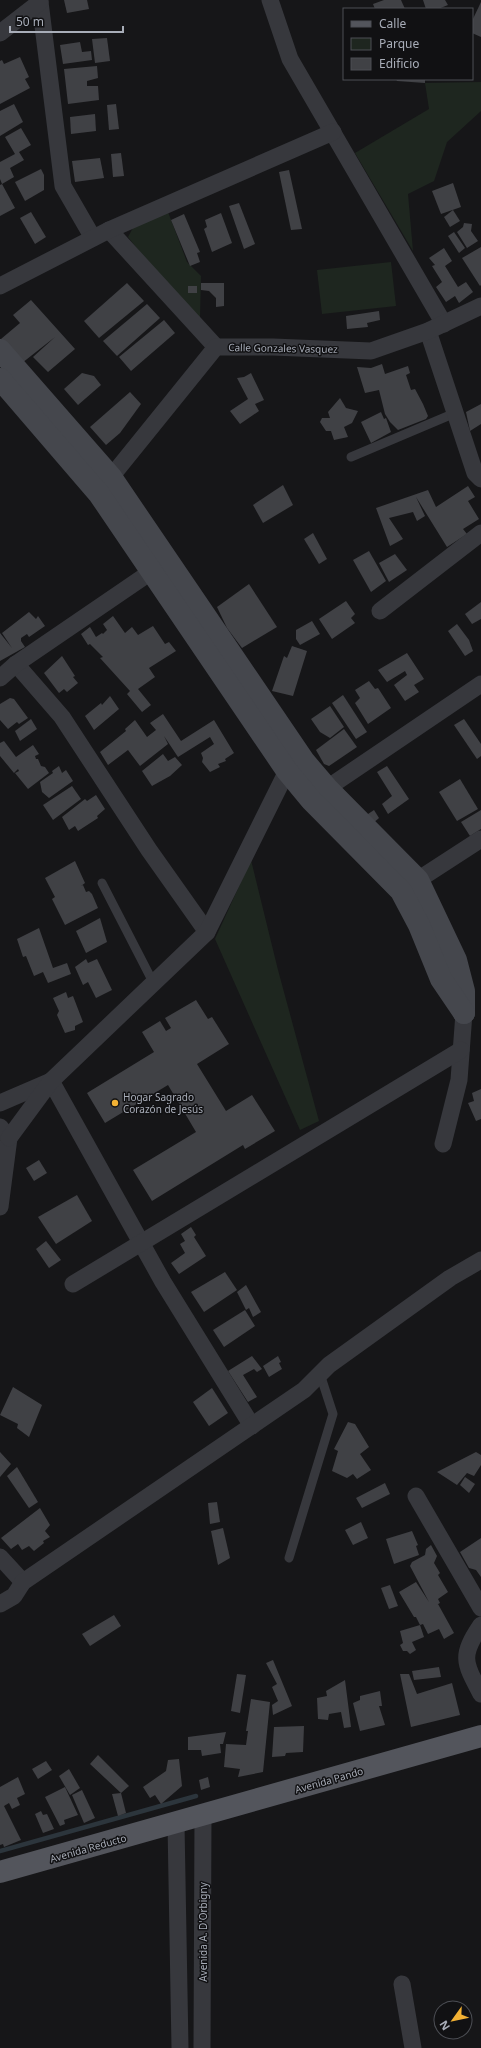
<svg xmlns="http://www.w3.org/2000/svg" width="481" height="2048" font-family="'Noto Sans',sans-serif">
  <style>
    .green { fill: #1e261f }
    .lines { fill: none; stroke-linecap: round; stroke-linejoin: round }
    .stream { stroke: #2c353c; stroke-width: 4.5 }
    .building { fill: #404145 }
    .lane { stroke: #37383d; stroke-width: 9 }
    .street { stroke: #37383d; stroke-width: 17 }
    .secondary { stroke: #45474d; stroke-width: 22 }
    .primary { stroke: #53555c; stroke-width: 22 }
    .poi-dot { fill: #f2b134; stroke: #111113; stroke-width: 1.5 }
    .labels { text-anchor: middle; stroke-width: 3; stroke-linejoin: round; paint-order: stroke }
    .street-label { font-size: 10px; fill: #a8adb8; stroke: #111113 }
    .poi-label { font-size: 10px; fill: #a8adb8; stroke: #111113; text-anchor: start }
  </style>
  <rect width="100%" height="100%" fill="#161618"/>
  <g class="green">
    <path d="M481 82V111L447 142 434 181 408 194 413 251 355 153 429 109 425 83Z"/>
    <path d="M168 212 187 262 201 276 200 318 154 270 128 237 134 226Z"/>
    <path d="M391 262 396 306 322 314 317 270Z"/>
    <path d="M251 860 278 970 319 1121 300 1130 215 939Z"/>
  </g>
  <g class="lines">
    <path class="stream" d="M0 1851 196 1796"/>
  </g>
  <g class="building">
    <path d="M64 0H87L89 9 67 13Z"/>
    <path d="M384 0H401L405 9H375L373 4Z"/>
    <path d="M423 0H445L448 5 438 9H426Z"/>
    <path d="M481 2V37L472 33V21Z"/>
    <path d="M107 38 110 61 95 63 92 39Z"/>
    <path d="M80 42 82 52 91 51 92 60 63 64 60 45Z"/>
    <path d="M20 57 29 77 25 79 30 88 0 104V61L2 60 4 64Z"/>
    <path d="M97 66 98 78 87 81V86H98L99 100 68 104 64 69Z"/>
    <path d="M396 79H425V83L397 81Z"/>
    <path d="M14 104 23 122 0 136V111Z"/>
    <path d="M116 104 119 129 109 130 107 105Z"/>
    <path d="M95 114 96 131 71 134 70 117Z"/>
    <path d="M21 128 31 145 19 152 24 160 10 168 14 177 2 184 15 208 0 216V185L2 184 0 179V162L15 154 5 137Z"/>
    <path d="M121 153 124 176 113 177 111 154Z"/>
    <path d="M100 158 104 178 75 182 72 161Z"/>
    <path d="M41 169 44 175V190L25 201 15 182Z"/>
    <path d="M289 170 302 229 291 230 279 172Z"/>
    <path d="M453 183 461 207 441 214 432 191Z"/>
    <path d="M239 203 255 244 244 249 229 206Z"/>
    <path d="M453 210 460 221 450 227 444 217Z"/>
    <path d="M31 212 46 237 35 244 20 218Z"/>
    <path d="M221 213 232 243 212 252 204 229 207 227 205 220Z"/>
    <path d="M184 214 200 252 197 253 200 262 190 266 171 220Z"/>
    <path d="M464 223 472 224 471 231 478 241 467 248 457 232 463 227Z"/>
    <path d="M454 232 465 248 459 253 448 236Z"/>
    <path d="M481 247V285L480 286 462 258Z"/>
    <path d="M444 248 452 261 445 266 458 287 466 282 473 292 459 303 455 296 446 302 436 287 442 282 432 266 435 265 429 258Z"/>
    <path d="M127 283 144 301 99 338 84 321Z"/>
    <path d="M201 283H224V306L216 307V298L209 291 201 290Z"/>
    <rect x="188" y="286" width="9" height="7"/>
    <path d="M31 300 75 349 48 372 33 357 55 337 22 363 1 339 20 323 13 315Z"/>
    <path d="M147 304 160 318 117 356 103 341Z"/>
    <path d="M379 311 380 320 367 323 368 327 347 329 346 316Z"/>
    <path d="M164 320 175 333 131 371 119 357Z"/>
    <path d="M382 364 385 374 408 366 410 373 406 375 411 390 415 389 423 404 428 416 426 419 398 430 390 422 385 414 379 390 365 393 357 367 371 368Z"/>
    <path d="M82 373 94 376 101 385 78 405 64 389Z"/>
    <path d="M251 373 264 400 255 404 259 411 240 424 230 411 248 399 237 378 244 377Z"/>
    <path d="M130 392 141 404 120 433 106 445 90 427Z"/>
    <path d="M340 398 346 408 358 411 352 423 344 427 348 437 334 440 331 431H326L320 422 322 418H330L328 412Z"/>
    <path d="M481 404V424L470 431 466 412Z"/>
    <path d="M381 412 384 419 386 418 391 432 371 443 361 422Z"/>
    <path d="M283 485 293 505 263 523 253 505Z"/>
    <path d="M468 486 475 497 468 501 479 519 463 529 467 534 447 547 416 497 425 516 417 521 413 512 389 518 403 539 390 546 376 508 428 490 436 507Z"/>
    <path d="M313 533 327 559 319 564 304 539Z"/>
    <path d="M369 551 386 581 371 592 353 560Z"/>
    <path d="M395 554 407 570 389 582 379 563Z"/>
    <path d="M249 584 277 627 242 648 227 628 217 607Z"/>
    <path d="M346 601 355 614 351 618 355 623 332 639 319 619Z"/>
    <path d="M481 602V619L472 624 465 614Z"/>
    <path d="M29 612 36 619 38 616 45 626 29 637 27 634 21 638V641L25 647 0 661V633L12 648 2 633Z"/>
    <path d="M113 616 125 633 132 627 138 635 153 626 165 644 169 642 176 651 149 668 155 677 138 689 151 705 142 712 127 694 130 691 100 658 103 657 90 644 88 645 81 634 90 627 96 637 102 633 103 634 107 630 103 624Z"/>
    <path d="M312 621 320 634 300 645 296 639V630Z"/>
    <path d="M457 624 469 640 473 651 465 656 448 631Z"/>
    <path d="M292 646 307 651 293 696 272 691 284 656 287 658Z"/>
    <path d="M407 653 424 679 414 685 419 692 405 701 394 685 407 675 405 671 387 682 378 670Z"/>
    <path d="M62 656 75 676 73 677 78 683 67 692 64 689 59 693 44 673Z"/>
    <path d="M369 681 375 689 378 688 391 708 368 724 355 703 360 698 355 690Z"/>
    <path d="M343 695 367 732 356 739 332 703Z"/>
    <path d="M110 696 119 709 94 730 85 716 101 703 102 705Z"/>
    <path d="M10 698 14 699 28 718 19 724 17 722 8 729 0 720V704Z"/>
    <path d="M330 706 344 727 330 738 320 732 311 719Z"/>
    <path d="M163 714 181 741 214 720 234 753 225 759 226 761 218 764 220 767 210 772 202 762 203 758 201 753 214 744 210 737 178 757 164 736 168 744 140 766 128 750 108 765 100 752 126 731 125 729 135 720 147 737 156 730 150 723Z"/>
    <path d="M31 719 37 729 20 741 15 731Z"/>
    <path d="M464 719 481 744V756L477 759 454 725Z"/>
    <path d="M344 729 357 747 329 766 324 764 316 750Z"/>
    <path d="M4 741 16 757 33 745 39 754 35 756 36 759H38L41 766 45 767 49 773 28 789 15 773 19 771 18 769 14 773 0 756V743Z"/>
    <path d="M163 754 168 761 175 757 182 765 170 776 152 786 142 771Z"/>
    <path d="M59 766 62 773 66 770 73 781 49 798 42 792 40 782 53 773 52 771Z"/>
    <path d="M387 766 409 799 388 814 382 804 392 796 377 772Z"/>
    <path d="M460 779 478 809 457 821 439 792Z"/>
    <path d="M72 786 81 799 53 820 43 805Z"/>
    <path d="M96 795 105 809 97 816 98 818 78 831 75 826 69 830 62 817 85 799 87 801Z"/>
    <path d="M374 810 379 818 371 825 365 816Z"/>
    <path d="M481 810V829L470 836 461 822Z"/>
    <path d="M75 861 85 883 81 886 83 885 86 892 89 891 92 894 98 908 65 925 52 899 55 897 45 878Z"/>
    <path d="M100 918 107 942 86 953 76 931Z"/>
    <path d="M39 928 53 968 67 963 71 974 48 983 43 972 34 976 26 956 23 957 17 939Z"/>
    <path d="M86 959 88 963 97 959 112 990 96 998 88 982 83 985 75 967Z"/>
    <path d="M66 992 68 998 73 996 83 1022 75 1026V1030L65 1033 57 1015 59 1011 53 998Z"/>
    <path d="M196 1000 208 1019 212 1017 229 1044 197 1064 226 1111 252 1095 275 1131 245 1149 243 1145 152 1201 133 1170 196 1132 168 1085 105 1123 87 1093 154 1052 142 1032 160 1021 166 1031 171 1028 165 1018Z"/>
    <path d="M481 1089V1119L476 1121 468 1103 474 1101 472 1093Z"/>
    <path d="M39 1160 47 1173 34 1181 26 1168Z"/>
    <path d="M77 1195 92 1221 56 1244 38 1217Z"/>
    <path d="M191 1227 196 1235 194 1237 206 1256 179 1274 171 1263 185 1253 180 1244 185 1241 181 1234Z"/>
    <path d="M46 1241 61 1260 49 1268 36 1249Z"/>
    <path d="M225 1272 237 1290 204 1312 191 1292Z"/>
    <path d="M246 1285 261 1312 253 1317 249 1308 246 1310 237 1292Z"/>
    <path d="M245 1310 255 1326 224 1347 213 1330Z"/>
    <path d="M252 1356 262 1369 257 1372 254 1369 243 1375 257 1397 248 1402 228 1371Z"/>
    <path d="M278 1356 281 1362 279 1363 282 1369 269 1377 263 1366Z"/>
    <path d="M13 1387 42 1405 29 1437 17 1428 18 1424 0 1415Z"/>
    <path d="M212 1388 228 1413 209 1426 193 1402Z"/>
    <path d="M348 1422 355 1424 369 1447 360 1454 371 1470 357 1479 353 1474 347 1478 332 1471 338 1451 334 1449Z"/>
    <path d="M0 1452 11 1464 0 1477Z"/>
    <path d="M476 1452 481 1455V1465L474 1476 467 1473 457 1485 437 1472Z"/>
    <path d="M17 1467 38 1502 29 1508 7 1476Z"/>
    <path d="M465 1477 475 1484 469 1493 460 1485Z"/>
    <path d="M385 1483 390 1494 362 1508 356 1498Z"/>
    <path d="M217 1502 220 1522 210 1524 208 1503Z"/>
    <path d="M40 1508 50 1525 45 1531 50 1537 43 1541 44 1543 34 1551 29 1546 22 1550 18 1544 11 1549 1 1538Z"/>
    <path d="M361 1522 368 1538 353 1545 345 1530Z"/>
    <path d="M223 1528 230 1558 218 1565 211 1531Z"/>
    <path d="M412 1531 418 1545 416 1546 419 1555 394 1564 386 1539Z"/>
    <path d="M481 1538V1577L476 1570 469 1568 460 1552Z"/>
    <path d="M431 1545 437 1556 434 1563 440 1573 438 1575 448 1592 438 1599 440 1603 428 1609 438 1604 454 1633 444 1639 439 1629 428 1634 423 1624 420 1625 416 1617H414L399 1592 416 1582 429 1602 410 1566 412 1562 425 1555 426 1549Z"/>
    <path d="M390 1585 398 1606 389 1609 381 1588Z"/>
    <path d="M114 1615 121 1626 90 1646 82 1634Z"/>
    <path d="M420 1625 424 1637 412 1642 416 1650 410 1654 407 1651H403L400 1645 403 1643 400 1631Z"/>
    <path d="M273 1660 292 1706 273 1715 272 1705 278 1701 272 1687 277 1684 266 1663Z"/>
    <path d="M439 1667 441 1677 414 1680 412 1671Z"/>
    <path d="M237 1674 246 1675 240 1713 231 1711Z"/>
    <path d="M400 1674H409L417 1694 452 1683 460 1715 411 1727Z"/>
    <path d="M345 1680 351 1727 344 1728 341 1712 329 1714 328 1720 318 1719 317 1698 327 1696 326 1691Z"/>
    <path d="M380 1691 382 1706H379L385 1725 360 1731 353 1703 360 1700V1696Z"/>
    <path d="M251 1699 270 1702 263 1772 238 1777 240 1769 224 1767 226 1744 246 1745 248 1731H246Z"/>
    <path d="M304 1726 303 1752 286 1753 285 1756 272 1757 274 1727Z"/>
    <path d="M226 1732 223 1744H220L221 1753 202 1756 201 1750H188V1737Z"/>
    <path d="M98 1755 129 1786 121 1793 126 1813 118 1816 112 1794 121 1793 90 1764Z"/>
    <path d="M179 1759 182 1786 161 1804 155 1795 150 1798 143 1787 166 1771 168 1760Z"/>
    <path d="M46 1761 52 1770 38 1779 32 1769Z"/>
    <path d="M69 1769 80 1788 70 1795 59 1776Z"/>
    <path d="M18 1777 25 1794 17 1798 20 1805 12 1809 9 1803 4 1806 21 1840 4 1847 3 1844 0 1845V1787Z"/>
    <path d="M208 1777 210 1787 201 1790 199 1780Z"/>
    <path d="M65 1787 78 1815 64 1820 65 1824 60 1826 45 1797Z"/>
    <path d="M82 1790 95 1818 84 1823 72 1795Z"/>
    <path d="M41 1811 43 1815 47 1814 54 1829 43 1833 35 1814Z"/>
  </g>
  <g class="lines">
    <g class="lane">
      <path d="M351 457 455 413"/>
      <path d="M102 883 154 984"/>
      <path d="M289 1558 333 1414 320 1374"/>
    </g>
    <g class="street">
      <path d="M270 0 290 59 444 324"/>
      <path d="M40 2 63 186 93 238"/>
      <path d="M0 33 40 2"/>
      <path d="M109 230 216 347"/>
      <path d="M0 286 109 230 333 132"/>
      <path d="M428 331 475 473 481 479"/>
      <path d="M102 482 111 477 216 347H273L371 351 428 331 481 306"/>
      <path d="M380 611 481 533"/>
      <path d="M16 664 62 717 149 850 207 932"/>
      <path d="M0 678 16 664 161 565"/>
      <path d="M317 795 481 684"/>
      <path d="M407 887 481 839"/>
      <path d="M0 1103 51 1081 163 1282 252 1426"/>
      <path d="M0 1127 9 1138 0 1207"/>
      <path d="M9 1138 51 1081 207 932 287 771 297 765"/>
      <path d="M443 1144 459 1080 464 1013"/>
      <path d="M73 1284 461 1050"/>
      <path d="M416 1496 481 1608"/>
      <path d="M0 1557 23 1582"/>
      <path d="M0 1604 14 1596 23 1582 304 1390 329 1365 450 1278 481 1260"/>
      <path d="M481 1625C460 1656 464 1662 481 1694"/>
      <path d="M176 1824 180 2048"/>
      <path d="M402 1984 413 2048"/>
      <path d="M202 2048 203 1816"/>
    </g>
    <g class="secondary">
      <path d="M0 350 111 477 304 761 327 788 418 880 456 960 464 991V1013"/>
      <path d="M0 379 99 494 287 771 311 800 401 891 419 925 441 979 464 1013"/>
    </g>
    <path class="primary" d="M0 1872 481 1736"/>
  </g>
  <circle class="poi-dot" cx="115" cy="1103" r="4"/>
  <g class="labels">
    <g class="street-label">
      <text transform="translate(283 348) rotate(1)" y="4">Calle Gonzales Vasquez</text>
      <text transform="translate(329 1780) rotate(-16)" y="4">Avenida Pando</text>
      <text transform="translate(88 1848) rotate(-16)" y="4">Avenida Reducto</text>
      <text transform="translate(203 1932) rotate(-90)" y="4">Avenida A. D'Orbigny</text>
    </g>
    <g class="poi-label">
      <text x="123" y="1101">Hogar Sagrado<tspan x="123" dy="12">Corazón de Jesús</tspan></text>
    </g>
  </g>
  <rect x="343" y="8" width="130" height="72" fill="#111113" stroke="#4d4f55"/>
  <rect x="351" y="21" width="20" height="6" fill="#53555c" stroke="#4d4f55"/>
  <text x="379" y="28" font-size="12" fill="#a8adb8">Calle</text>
  <rect x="351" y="38" width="20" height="12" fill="#1e261f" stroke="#4d4f55"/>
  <text x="379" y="48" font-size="12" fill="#a8adb8">Parque</text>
  <rect x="351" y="58" width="20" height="12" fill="#404145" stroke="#4d4f55"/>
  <text x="379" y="68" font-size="12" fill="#a8adb8">Edificio</text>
  <g transform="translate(453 2020) rotate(237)"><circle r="19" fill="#111113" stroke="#4d4f55"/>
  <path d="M0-3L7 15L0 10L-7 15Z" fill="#f2b134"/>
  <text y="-6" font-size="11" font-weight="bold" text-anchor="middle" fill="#a8adb8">N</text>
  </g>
  <path d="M10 26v6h113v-6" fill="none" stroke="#a8adb8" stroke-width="2"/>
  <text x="16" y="26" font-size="12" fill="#a8adb8" stroke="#111113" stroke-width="3" paint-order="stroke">50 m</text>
</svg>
